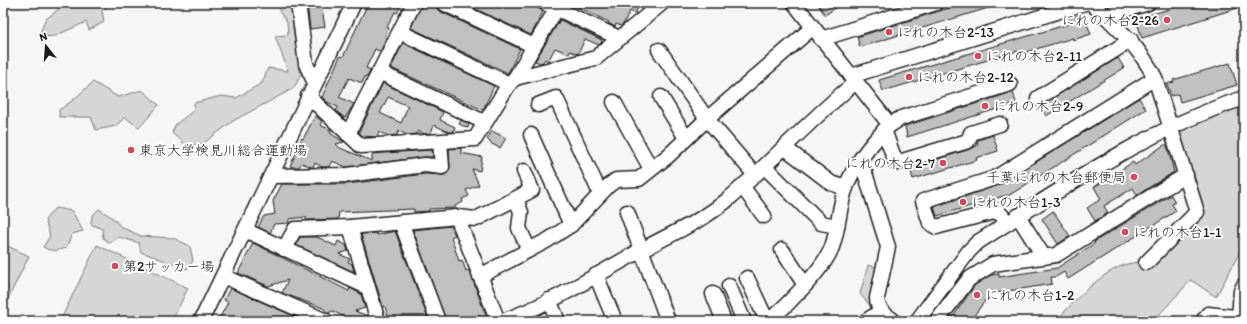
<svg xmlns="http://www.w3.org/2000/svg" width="1247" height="324" font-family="Itim,'Klee One',sans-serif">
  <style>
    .green { fill: #d6d6d6; stroke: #797979 }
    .building { fill: #c0c0c0; stroke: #1c1c1c; fill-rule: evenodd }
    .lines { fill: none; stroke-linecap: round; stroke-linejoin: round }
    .minor-casing { stroke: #1c1c1c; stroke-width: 17 }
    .minor { stroke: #fff; stroke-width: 14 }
    .poi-dot { fill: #d1495b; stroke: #fff; stroke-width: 1.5 }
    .labels { text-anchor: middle; stroke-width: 4; stroke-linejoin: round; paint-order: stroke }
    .poi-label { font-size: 14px; fill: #1c1c1c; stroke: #fff; text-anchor: start }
  </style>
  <rect width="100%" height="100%" fill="#f6f6f6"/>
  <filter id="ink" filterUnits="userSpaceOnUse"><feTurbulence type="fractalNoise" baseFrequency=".025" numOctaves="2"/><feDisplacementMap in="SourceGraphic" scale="8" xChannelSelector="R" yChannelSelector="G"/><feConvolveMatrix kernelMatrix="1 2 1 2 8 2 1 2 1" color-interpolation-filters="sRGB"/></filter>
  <g filter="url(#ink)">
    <g class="green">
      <path d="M66 3H112L102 10 104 22 89 30 86 22 55 36 39 37 45 20Z"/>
      <path d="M282 3H293L303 70 294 88 233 121 204 143 187 146 172 133 175 125 194 110V103L221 96 236 98 262 83 268 68 288 71 275 36 288 35 287 22 279 11Z"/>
      <path d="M93 82 118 97 142 90 159 105 139 128 125 117 116 126 96 130 91 117H59V110L72 101Z"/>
      <path d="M1244 104V244L1216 297 1191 280 1153 321H1149L1143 315 1139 321H1056C1075 300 1114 256 1146 263L1201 212 1178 136 1180 125Z"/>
      <path d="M55 208 72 211 83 231 72 234 66 248C56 251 52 252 43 247L50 236 45 220Z"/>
      <path d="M99 209 113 218 121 227 141 236 173 238 190 246 193 261 187 269 141 252 139 243 119 237 110 243 103 238 102 229 91 224 92 216Z"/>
      <path d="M3 244 29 256 3 309Z"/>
      <path d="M97 245 188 288 172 321H60Z"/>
      <path d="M868 265 880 268 872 308 860 294Z"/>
    </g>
    <g class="building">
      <path d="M307 3H321L325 27 310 29Z"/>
      <path d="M368 3H402L397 13 395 12 387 27 389 28 385 37 387 38 381 50 379 51 375 49 366 68 371 70 367 77 365 76 362 83 349 78 339 97 354 104 345 118 336 111 338 107 327 102 322 97 340 56 343 57Z"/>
      <path d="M422 3 434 5 439 11 520 49 508 73 411 28Z"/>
      <path d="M463 3H533L543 12 531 35Z"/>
      <path d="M569 3H640L635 14 630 11 624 23 621 26 616 24 615 27 608 23 609 22Z"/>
      <path d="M817 3H843L825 15Z"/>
      <path d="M965 3H998V5L860 47 857 37Z"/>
      <path d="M1189 3H1244V6L1142 38 1136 19Z"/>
      <path d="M1083 14 1091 34 1073 40V38L1019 54 1018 51 883 91 879 80 1069 24 1067 19Z"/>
      <path d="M560 20 602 40 601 43 599 45 585 39 578 54 570 51 569 54 555 48 548 61 545 59 543 62 540 63 535 61Z"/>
      <path d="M403 43 494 86 483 110 391 68Z"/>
      <path d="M1118 58 1124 68 1046 116 1040 106Z"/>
      <path d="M1230 63 1237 85 1180 102 1178 94 1171 96 1167 84 1174 82 1173 80Z"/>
      <path d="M383 83 443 112 440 120 455 127 453 132H449L434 125 431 133 424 134 418 131 416 134 407 135 399 131 397 135 388 136 379 132 377 137 362 136 359 132ZM388 97 408 106 401 123 380 113Z"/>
      <path d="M1013 92 1016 103 907 137 905 126Z"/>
      <path d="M1139 98 1146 109 1008 196 1007 195 937 216 934 207 999 185Z"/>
      <path d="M315 116 322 121 320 125 331 130 330 133 344 142 336 144 340 148 372 161V154L384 153 432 150 433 157H424L346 167 332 161 329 167H322L315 163 313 167H311L302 163 299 167H292L290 166 297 151 296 150 302 138 303 139Z"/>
      <path d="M461 120 469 124 468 128 459 124Z"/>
      <path d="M492 131 506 138 500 148 490 143V142L487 139Z"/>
      <path d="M993 135 998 151 976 158 977 160 913 179 910 168 970 149 977 146 978 140Z"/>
      <path d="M1164 145H1167L1174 172 1137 195 1133 188 1104 206 1108 213 1095 221 1087 208 1101 199 1094 187 1133 162 1135 165Z"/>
      <path d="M461 148V153L482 157 480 171 472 169 479 185 466 190 469 196 462 199 463 202 455 206V208L429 209V211L414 212V209L339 212 338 219 306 220V217L289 219V223L274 224 270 233 258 227 264 216 275 214 273 201 282 184H347L425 174 445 175 449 171 450 167 449 149Z"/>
      <path d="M1171 195 1175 202 1172 204 1176 211 1068 279 1064 272 1056 277H1051L1052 284 990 294 970 321H950L975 285 991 275 999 274V277L1057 268 1095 243 1094 242Z"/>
      <path d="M1053 211 1070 236 1058 244 1042 219Z"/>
      <path d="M451 226 455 235 451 237 459 261 462 260 466 271 469 270 488 321H481L479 315 462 321H446L413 230Z"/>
      <path d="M395 231 429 321H389L385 306 383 307 361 234 376 233 377 235Z"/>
      <path d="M300 237H317L336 246 338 241 346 245 348 251 339 254 350 259 348 262 352 264 354 272 296 245Z"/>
      <path d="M253 243 349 291 350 288 361 294 365 308 355 311 368 316 369 321H345L346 318 333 311 328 313 323 308 282 293 288 280 268 286 238 273Z"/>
      <path d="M230 288 305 321H218L228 302 224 300Z"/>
    </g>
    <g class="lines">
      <defs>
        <g id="minor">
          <path d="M298 3 306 64 315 83"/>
          <path d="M443 3 534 46"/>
          <path d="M545 3 619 38"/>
          <path d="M1091 3C1116 26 1140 47 1155 78L1197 212 1146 263"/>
          <path d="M1105 16 1148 3"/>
          <path d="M400 32 509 84"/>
          <path d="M821 39 936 3"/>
          <path d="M659 50 707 119 755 175"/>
          <path d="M379 72 484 122"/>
          <path d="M851 76 1085 3"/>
          <path d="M515 78 596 58 662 3"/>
          <path d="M308 96 361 146 475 139 509 84 515 78 560 3"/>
          <path d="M661 97 686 138"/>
          <path d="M1038 98 1131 40"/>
          <path d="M614 102 651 169"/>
          <path d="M538 105 556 98 600 193"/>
          <path d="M890 125 901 118 1010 84"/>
          <path d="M884 130 896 163 968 141 971 133 1000 124"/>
          <path d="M348 134 414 3"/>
          <path d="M531 135 571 225"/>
          <path d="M785 148 831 183 846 188"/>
          <path d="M858 163 865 173 888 247 877 298C877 310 886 315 894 321"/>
          <path d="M765 167 821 223 837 226"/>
          <path d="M271 176 347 175 425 165 442 167 440 142"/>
          <path d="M742 186 764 216"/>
          <path d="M516 199 521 212 519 228 529 250"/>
          <path d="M627 212 668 321"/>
          <path d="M1018 216 1044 257"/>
          <path d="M457 217 498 321"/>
          <path d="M401 222 438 321"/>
          <path d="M1008 223 998 211 936 227 930 223 923 201 995 178 1155 78"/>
          <path d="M350 227 378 321"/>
          <path d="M245 230 367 287"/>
          <path d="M284 249 295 229 350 227 457 217 476 219 532 190 524 171"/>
          <path d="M782 250 805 285"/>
          <path d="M596 275 615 321"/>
          <path d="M223 276 326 321"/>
          <path d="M480 276 548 240 571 225 608 186 616 180 639 179 668 156 707 119 812 28"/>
          <path d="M747 278 767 321"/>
          <path d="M729 286 744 321"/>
          <path d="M713 294 724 321"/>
          <path d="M549 300 558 321"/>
          <path d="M1239 317 1241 291 1244 285"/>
          <path d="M201 321 354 3"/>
          <path d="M502 321C550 305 595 275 640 251 668 235 701 222 726 201 771 163 810 119 856 82"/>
          <path d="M769 321C787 305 824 269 832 247 839 227 839 206 846 187 855 163 871 143 890 125L794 3"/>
          <path d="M866 321 881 311"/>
          <path d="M917 321 969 251 978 242C1063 188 1148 129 1244 98"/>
          <path d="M937 321 969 279 993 264 1056 255 1186 175"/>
          <path d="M1203 321 1208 314 1244 318"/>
        </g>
      </defs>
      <use href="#minor" class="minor-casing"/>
      <use href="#minor" class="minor"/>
    </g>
  </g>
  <g class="poi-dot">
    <circle cx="1167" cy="20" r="4"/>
    <circle cx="889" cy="32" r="4"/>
    <circle cx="978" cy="56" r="4"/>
    <circle cx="909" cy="77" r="4"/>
    <circle cx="985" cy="106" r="4"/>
    <circle cx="131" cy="150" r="4"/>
    <circle cx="943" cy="163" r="4"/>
    <circle cx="1134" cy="177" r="4"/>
    <circle cx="963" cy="202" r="4"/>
    <circle cx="1125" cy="232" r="4"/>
    <circle cx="115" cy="266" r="4"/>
    <circle cx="977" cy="295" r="4"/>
  </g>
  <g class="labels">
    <g class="poi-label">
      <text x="1159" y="25" text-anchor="end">にれの木台2-26</text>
      <text x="897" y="37">にれの木台2-13</text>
      <text x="986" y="61">にれの木台2-11</text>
      <text x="917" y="82">にれの木台2-12</text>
      <text x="993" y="111">にれの木台2-9</text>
      <text x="139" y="155">東京大学検見川総合運動場</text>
      <text x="935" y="168" text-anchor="end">にれの木台2-7</text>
      <text x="1126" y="182" text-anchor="end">千葉にれの木台郵便局</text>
      <text x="971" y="207">にれの木台1-3</text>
      <text x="1133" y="237">にれの木台1-1</text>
      <text x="123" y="271">第2サッカー場</text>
      <text x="985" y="300">にれの木台1-2</text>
    </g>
  </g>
  <rect width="1247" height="324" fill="none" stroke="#fff" stroke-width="16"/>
  <rect x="8" y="8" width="1231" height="308" fill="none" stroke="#1c1c1c" stroke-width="1.5" filter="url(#ink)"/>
  <g transform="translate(46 46) rotate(343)" stroke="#ffffff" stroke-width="3" paint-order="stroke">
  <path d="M0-3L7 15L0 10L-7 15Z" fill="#1c1c1c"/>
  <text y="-6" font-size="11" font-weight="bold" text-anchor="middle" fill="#1c1c1c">N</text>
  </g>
</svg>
